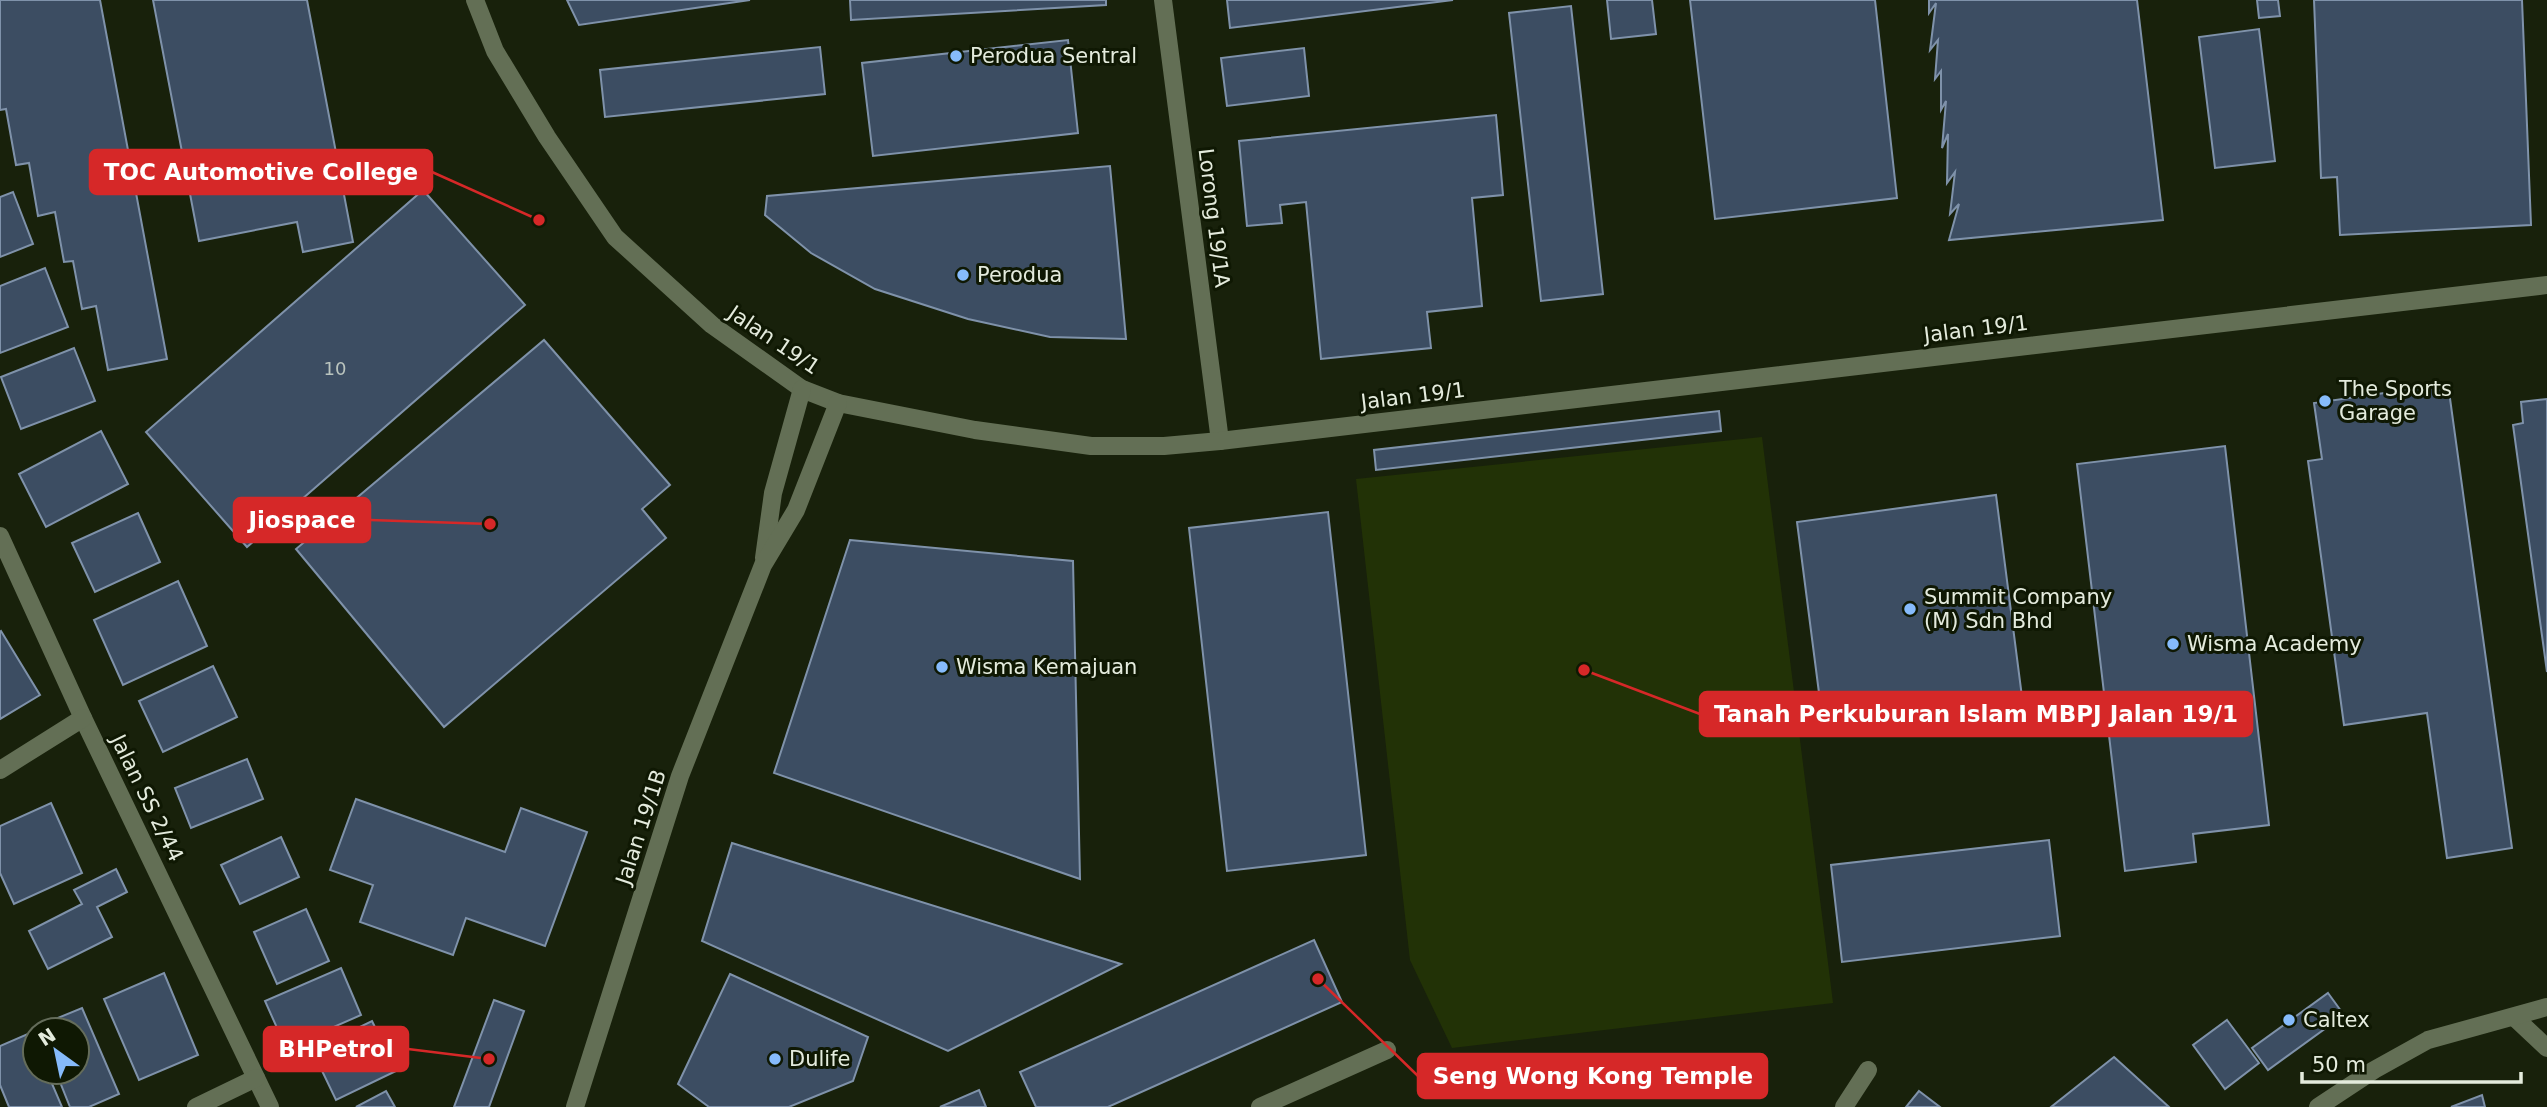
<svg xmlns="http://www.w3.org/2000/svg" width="2547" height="1107" font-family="'DejaVu Sans',sans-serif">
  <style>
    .green { fill: #223206 }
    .building { fill: #3c4d62; stroke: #7f92aa; stroke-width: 2 }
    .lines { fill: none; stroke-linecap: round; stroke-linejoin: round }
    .street { stroke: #636f55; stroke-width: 18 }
    .secondary { stroke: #636f55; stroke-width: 18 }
    .poi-dot { fill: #86bbfb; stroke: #0f1803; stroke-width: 2.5 }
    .labels { text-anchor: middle; stroke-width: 6; stroke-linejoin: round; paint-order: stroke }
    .number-label { font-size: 18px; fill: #bac4be }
    .poi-label { font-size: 21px; fill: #e4ebdd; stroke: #0f1803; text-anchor: start }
    .street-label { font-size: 21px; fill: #e4ebdd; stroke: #0f1803 }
    .leader { fill: none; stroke: #d62828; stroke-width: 2.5 }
    .callout-dot { fill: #d62828; stroke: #0f1803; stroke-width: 2.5 }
    .callout { fill: #d62828; stroke: #d62828; stroke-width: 2.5 }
    .callout-label { font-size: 23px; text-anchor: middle; font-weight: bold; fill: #fff }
  </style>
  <rect width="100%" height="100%" fill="#18210b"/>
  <path class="green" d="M1762 437 1833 1003 1452 1048 1410 960 1356 479Z"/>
  <g class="building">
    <path d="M0 0H100L167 359 108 370 96 306 82 309 73 261 64 262 55 212 38 216 29 163 16 165 6 109 0 110Z"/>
    <path d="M153 0H307L353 242 303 252 297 222 199 241Z"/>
    <path d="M567 0H750L579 25Z"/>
    <path d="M850 0H1106V5L851 20Z"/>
    <path d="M1227 0H1453L1230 28Z"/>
    <path d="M1607 0H1652L1656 34 1611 39Z"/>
    <path d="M1690 0H1875L1897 198 1715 219Z"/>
    <path d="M1929 0H2137L2163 220 1949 240 1959 204 1950 214 1955 172 1947 183 1948 134 1942 148 1946 101 1941 110V71L1935 79 1938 40 1930 50 1936 3 1929 13Z"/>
    <path d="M2257 0H2278L2280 16 2259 18Z"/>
    <path d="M2314 0H2522L2531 225 2340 235 2337 177 2321 178Z"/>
    <path d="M1571 6 1603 294 1541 301 1509 13Z"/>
    <path d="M2259 29 2275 161 2215 168 2199 37Z"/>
    <path d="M1068 40 1078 133 873 156 862 63Z"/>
    <path d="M820 47 825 94 605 117 600 70Z"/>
    <path d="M1304 48 1309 96 1227 106 1221 58Z"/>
    <path d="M1496 115 1503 195 1472 198 1482 306 1427 312 1431 348 1321 359 1306 202 1280 205 1282 223 1247 226 1239 141Z"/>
    <path d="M1110 166 1126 339 1050 337 968 319 875 289 811 253 765 215 767 196Z"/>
    <path d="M423 190 525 305 247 547 146 432Z"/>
    <path d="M13 192 33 244 0 257V197Z"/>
    <path d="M45 268 68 327 0 353V286Z"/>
    <path d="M544 340 670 485 642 509 666 538 444 727 296 549Z"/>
    <path d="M74 348 95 401 21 429 1 377Z"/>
    <path d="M2448 384 2512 848 2447 858 2427 713 2344 725 2308 461 2322 459 2314 403Z"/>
    <path d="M2547 399V672L2513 425 2523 423 2521 402Z"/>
    <path d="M1719 411 1721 431 1376 470 1374 450Z"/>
    <path d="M101 431 128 484 46 527 19 474Z"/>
    <path d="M2225 446 2269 825 2193 834 2196 862 2125 871 2077 464Z"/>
    <path d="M1996 495 2022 697 1823 724 1797 522Z"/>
    <path d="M1328 512 1366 855 1227 871 1189 528Z"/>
    <path d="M138 513 160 562 95 592 72 543Z"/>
    <path d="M850 540 1073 561 1080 879 774 773Z"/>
    <path d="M178 581 207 646 123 685 94 620Z"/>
    <path d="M1 631 40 695 0 719V632Z"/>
    <path d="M213 666 237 717 163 752 139 701Z"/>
    <path d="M247 759 263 799 191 828 175 788Z"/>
    <path d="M356 799 505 852 521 808 587 832 545 946 466 918 453 955 360 922 373 885 330 870Z"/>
    <path d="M51 803 82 873 14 904 0 873V826Z"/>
    <path d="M281 837 299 877 240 904 221 865Z"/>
    <path d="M2049 840 2060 936 1842 962 1831 865Z"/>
    <path d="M732 843 1121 964 948 1051 702 941Z"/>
    <path d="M116 869 127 892 97 907 112 937 48 969 29 931 82 904 74 890Z"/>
    <path d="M306 909 329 961 277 984 254 932Z"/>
    <path d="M1314 940 1342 1002 1108 1107H1036L1020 1072Z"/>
    <path d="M341 968 361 1015 286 1048 265 1001Z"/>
    <path d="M164 973 198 1055 139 1080 104 999Z"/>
    <path d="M730 974 868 1037 853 1081 789 1107H709L678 1084Z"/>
    <path d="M2328 993 2344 1015 2268 1070 2252 1048Z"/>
    <path d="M494 1000 524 1011 489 1107H454Z"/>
    <path d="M82 1008 119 1094 89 1107H70L56 1072H77V1030H38L36 1027Z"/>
    <path d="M2227 1020 2259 1063 2225 1089 2193 1045Z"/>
    <path d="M372 1021 396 1071 336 1100 312 1050Z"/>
    <path d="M30 1033 35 1044V1072H47L62 1107H9L0 1085V1046Z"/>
    <path d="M2114 1057 2169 1107H2051Z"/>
    <path d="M979 1090 986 1107H940Z"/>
    <path d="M386 1091 395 1107H356Z"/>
    <path d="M1919 1091 1940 1107H1906Z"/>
    <path d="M2482 1095 2485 1107H2451Z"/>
  </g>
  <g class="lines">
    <g class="street">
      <path d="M1163 0 1220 441"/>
      <path d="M0 536 83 718 270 1107"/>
      <path d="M0 770 83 718"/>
      <path d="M2514 1017 2547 1048"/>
      <path d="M196 1107 256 1078"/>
      <path d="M1260 1107 1387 1050"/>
      <path d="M1844 1107 1868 1070"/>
    </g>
    <g class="secondary">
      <path d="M475 0 495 51 547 137 615 237 712 325 802 389 838 403 975 430 1091 446H1164L1220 441 2547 285"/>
      <path d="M764 558 773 493 802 389"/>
      <path d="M575 1107 680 776 763 565 796 510 838 403"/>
      <path d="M2318 1107 2374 1070 2428 1040 2547 1007"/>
    </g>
  </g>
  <g class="poi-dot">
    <circle cx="956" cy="56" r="7"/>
    <circle cx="963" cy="275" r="7"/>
    <circle cx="2325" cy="401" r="7"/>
    <circle cx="1910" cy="609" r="7"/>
    <circle cx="2173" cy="644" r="7"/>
    <circle cx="942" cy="667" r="7"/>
    <circle cx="2289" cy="1020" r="7"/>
    <circle cx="775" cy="1059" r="7"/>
  </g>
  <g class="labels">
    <g class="number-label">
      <text x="335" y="375">10</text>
    </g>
    <g class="poi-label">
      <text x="970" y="63">Perodua Sentral</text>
      <text x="977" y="282">Perodua</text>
      <text x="2339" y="396">The Sports<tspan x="2339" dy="24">Garage</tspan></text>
      <text x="1924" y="604">Summit Company<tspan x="1924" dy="24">(M) Sdn Bhd</tspan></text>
      <text x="2187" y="651">Wisma Academy</text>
      <text x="956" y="674">Wisma Kemajuan</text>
      <text x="2303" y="1027">Caltex</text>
      <text x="789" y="1066">Dulife</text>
    </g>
    <g class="street-label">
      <text transform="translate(1214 218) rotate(83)" y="7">Lorong 19/1A</text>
      <text transform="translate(1976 329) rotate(-7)" y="7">Jalan 19/1</text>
      <text transform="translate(774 340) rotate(34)" y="7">Jalan 19/1</text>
      <text transform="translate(1413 396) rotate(-7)" y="7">Jalan 19/1</text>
      <text transform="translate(147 798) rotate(64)" y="7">Jalan SS 2/44</text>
      <text transform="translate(641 827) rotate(-72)" y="7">Jalan 19/1B</text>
    </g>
  </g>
  <path class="leader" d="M539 220L432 172M490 524L370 520M1584 670L1700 714M489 1059L408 1049M1318 979L1418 1076"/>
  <g class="callout-dot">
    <circle cx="539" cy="220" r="7"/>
    <circle cx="490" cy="524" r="7"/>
    <circle cx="1584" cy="670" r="7"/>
    <circle cx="489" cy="1059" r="7"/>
    <circle cx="1318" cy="979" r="7"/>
  </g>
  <g class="callout">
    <rect x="90" y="150" width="342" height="44" rx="7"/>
    <rect x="234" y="498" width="136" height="44" rx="7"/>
    <rect x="1700" y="692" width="552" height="44" rx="7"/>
    <rect x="264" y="1027" width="144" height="44" rx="7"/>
    <rect x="1418" y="1054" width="349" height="44" rx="7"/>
  </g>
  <g class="callout-label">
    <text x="261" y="180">TOC Automotive College</text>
    <text x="302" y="528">Jiospace</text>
    <text x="1976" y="722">Tanah Perkuburan Islam MBPJ Jalan 19/1</text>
    <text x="336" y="1057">BHPetrol</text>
    <text x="1593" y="1084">Seng Wong Kong Temple</text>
  </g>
  <g transform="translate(56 1051) rotate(327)"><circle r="33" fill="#0f1803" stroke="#646c5a" stroke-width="2"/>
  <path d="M0-5L12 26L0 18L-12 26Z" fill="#86bbfb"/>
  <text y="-10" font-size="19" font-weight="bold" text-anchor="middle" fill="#e4ebdd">N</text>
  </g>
  <path d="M2302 1072v10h219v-10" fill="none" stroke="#e4ebdd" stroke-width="3.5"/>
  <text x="2312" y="1072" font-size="21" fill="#e4ebdd" stroke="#0f1803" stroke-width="5" paint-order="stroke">50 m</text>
</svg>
